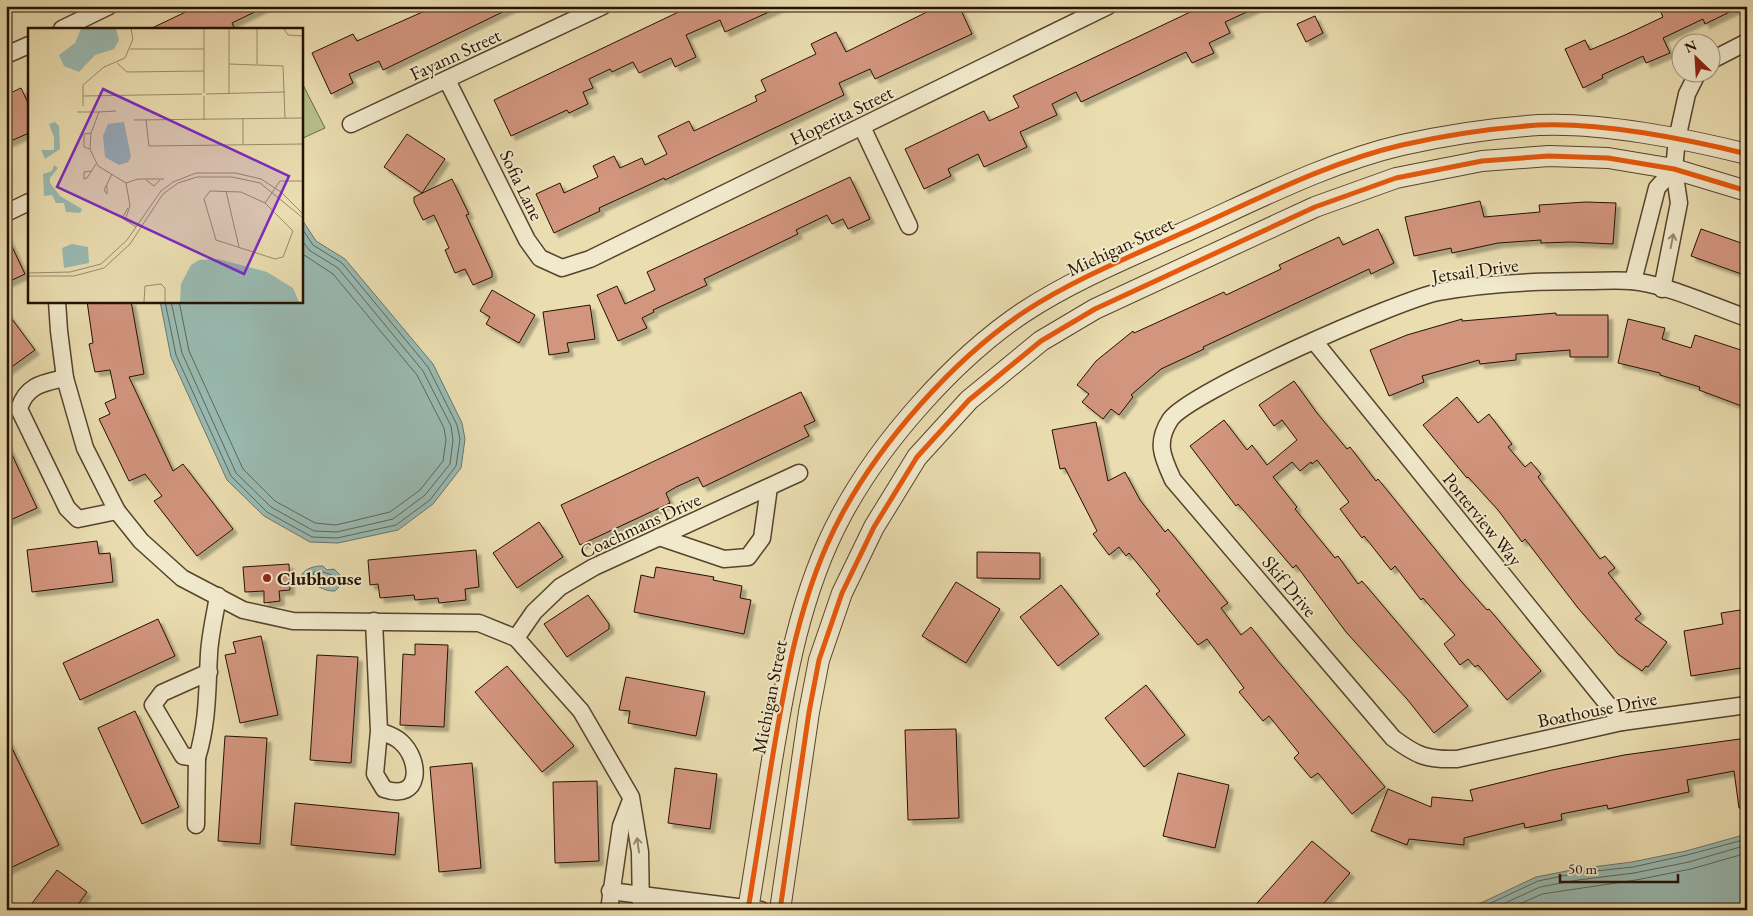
<svg xmlns="http://www.w3.org/2000/svg" width="1753" height="916" font-family="'EB Garamond',serif">
  <style>
    .green { fill: #b6c18c; stroke: #6e6946 }
    .water { fill: #99bab2; stroke: #6b766b }
    .lines { fill: none; stroke-linecap: round; stroke-linejoin: round }
    .shore { stroke: #5f6659; stroke-width: 1 }
    .building { fill: #d2957e; stroke: #251100; filter: url(#shadow) }
    .minor-casing { stroke: #56442c; stroke-width: 19 }
    .tertiary-casing { stroke: #56442c; stroke-width: 22 }
    .minor { stroke: #f1e9cc; stroke-width: 16 }
    .tertiary { stroke: #f1e9cc; stroke-width: 20 }
    .cycleway-casing { stroke: #f1e9cc; stroke-width: 8 }
    .cycleway { stroke: #e8590c; stroke-width: 5 }
    .oneway { stroke: #958870 }
    .poi-dot { fill: #8f2418; stroke: #f1e9cc; stroke-width: 2 }
    .labels { text-anchor: middle; stroke-width: 4; stroke-linejoin: round; paint-order: stroke }
    .street-label { font-size: 19px; fill: #251100; stroke: #f1e9cc }
    .poi-label { font-size: 19px; font-weight: bold; fill: #251100; stroke: #f1e9cc; text-anchor: start }
    .inset-road { fill: none; stroke: #9b8b6a; stroke-width: 1 }
    .view { fill: #7b2cbf; fill-opacity: 0.15; stroke: #7b2cbf; stroke-width: 2.5 }
    .inset-edge { fill: none; stroke: #251100; stroke-width: 2.5 }
  </style>
  <defs>
    <filter id="shadow"><feDropShadow dx="4.5" dy="4.5" stdDeviation="1" flood-color="#0004"/></filter>
  </defs>
  <rect width="100%" height="100%" fill="#eaddb0"/>
  <filter id="stains"><feTurbulence type="fractalNoise" baseFrequency=".004" numOctaves="4"/><feColorMatrix values="0 0 0 0 .2 0 0 0 0 .09 0 0 0 0 .02 0 0 0 .5 -.17"/></filter>
  <radialGradient id="worn" r=".72"><stop offset=".6" stop-color="#630" stop-opacity="0"/><stop offset="1" stop-color="#630" stop-opacity=".3"/></radialGradient>
  <path class="green" d="M301 81 325 128 301 139Z"/>
  <g class="water">
    <path d="M301 218 316 241 345 259 433 364 462 423 465 439 461 468 433 504 398 530 338 543 310 542 264 516 227 480 171 357 160 301H301Z"/>
    <path d="M323 566 327 570 334 569 341 576 342 584 335 591C322 592 316 582 302 582V574C307 568 314 566 323 566Z"/>
    <path d="M1747 834V910H1466L1536 877 1577 869 1632 862 1686 851Z"/>
  </g>
  <g class="lines">
    <g class="shore">
      <path d="M165 301 176 355 231 476 267 512 312 537 337 538 396 525 430 500 456 466 460 439 457 425 428 367 342 263 313 245 301 227"/>
      <path d="M171 301 182 353 236 473 271 507 314 531 337 532 393 519 425 495 450 464 453 440 451 426 423 371 338 268 309 250 301 239"/>
      <path d="M179 301 189 351 243 469 275 501 315 523 336 525 390 512 420 490 443 461 446 440 444 428 417 375 333 274 301 253"/>
      <path d="M320 571 332 575 336 582 330 586 313 576 314 572Z"/>
      <path d="M1476 910 1538 881 1577 873 1633 867 1687 855 1747 839"/>
      <path d="M1490 910 1540 887 1578 880 1634 873 1689 862 1747 845"/>
      <path d="M1506 910 1542 894 1636 880 1691 869 1747 853"/>
    </g>
  </g>
  <g class="building">
    <path d="M198 6H267L232 23 235 29H150Z"/>
    <path d="M436 6H515L383 70 379 61 349 74 353 83 331 94 312 53 353 34 357 41Z"/>
    <path d="M691 6H782L725 32 720 20 686 35 696 57 675 67 671 58 639 73 633 62 612 72 610 69 589 79 593 88 583 92 588 104 569 113 567 110 511 136 494 100Z"/>
    <path d="M939 6H959L972 34 875 79 870 69 839 83 844 95 665 180 664 178 599 208 600 211 554 233 536 194 560 183 564 193 598 177 593 166 614 156 620 168 642 158 645 165 667 154 658 136 689 121 694 131 757 101 755 96 766 91 761 80 816 54 811 44 836 32 846 52Z"/>
    <path d="M1203 6H1260L1225 22 1230 33 1209 43 1214 53 1192 63 1186 52 1081 102 1076 92 1052 104 1057 115 1020 132 1027 147 984 167 978 154 948 169 951 176 924 189 905 149 984 111 989 121 1019 107 1013 96Z"/>
    <path d="M1658 6H1742L1705 24 1703 19 1663 38 1670 53 1646 63 1643 56 1602 75 1603 78 1583 88 1565 49 1585 40 1590 50 1625 35 1663 17Z"/>
    <path d="M1315 16 1323 33 1306 42 1297 24Z"/>
    <path d="M21 88 29 105V133L6 143V95Z"/>
    <path d="M407 134 445 159 422 193 384 167Z"/>
    <path d="M850 177 870 219 848 229 843 219 832 224 827 215 796 230 798 234 704 279 707 285 653 310 654 312 642 318 647 328 618 341 597 295 617 286 625 304 655 290 647 272Z"/>
    <path d="M452 179 469 214 466 215 492 272V277L473 285 465 269 455 273 445 250 449 248 434 215 423 220 414 202V197Z"/>
    <path d="M1480 201 1484 217 1540 212 1539 205 1586 202 1616 203 1613 244 1571 242 1541 243V240L1498 243 1452 253 1451 248 1414 256 1405 217Z"/>
    <path d="M1378 229 1394 263 1371 274 1369 269 1203 347 1204 349 1161 369 1131 395 1133 397 1119 415 1111 409 1103 419 1082 402 1089 394 1077 385 1096 361 1133 331 1134 333 1224 292 1226 295 1281 269 1279 265 1339 237 1343 245Z"/>
    <path d="M1701 229 1747 245V276L1691 256Z"/>
    <path d="M6 234 25 274 6 283Z"/>
    <path d="M492 290 535 315 519 343 486 324 490 317 480 311Z"/>
    <path d="M87 301H131L144 374 129 377 173 471 183 464 233 529 197 556 154 501 162 496 145 474 129 481 99 419 110 414 105 403 116 398 110 370 95 372 89 344 93 343Z"/>
    <path d="M590 305 595 339 567 343 569 352 549 355 543 312Z"/>
    <path d="M6 311 35 350 6 371Z"/>
    <path d="M1556 313V315H1608V357H1570V350L1516 354V360L1480 364 1479 360 1422 376 1424 382 1389 396 1370 350 1407 335 1462 319V321Z"/>
    <path d="M1628 319 1665 328 1662 339 1691 348 1695 335 1747 352V408L1699 390 1700 387 1660 375V373L1618 363Z"/>
    <path d="M1294 381 1317 413 1347 449 1350 447 1376 481 1378 479 1461 581 1487 610 1489 609 1541 671 1507 700 1478 665 1475 667 1468 659 1460 665 1444 644 1455 635 1423 598 1421 600 1395 566 1391 570 1364 536 1362 538 1340 509 1349 502 1317 460 1312 464 1311 462 1300 471 1292 462 1273 477 1297 507 1295 509 1335 558 1338 556 1358 584 1362 581 1468 706 1434 733 1407 699 1346 632 1296 565 1293 568 1238 504 1236 506 1190 446 1224 420 1247 450 1252 445 1267 465 1297 440 1282 420 1274 426 1259 405Z"/>
    <path d="M801 392 815 421 804 426 809 436 703 487 698 477 676 487 666 493 670 503 580 545 561 505Z"/>
    <path d="M1457 397 1478 423 1489 414 1512 444 1508 447 1525 467 1531 462 1541 474 1538 477 1600 559 1605 556 1615 568 1608 573 1641 614 1635 619 1667 642 1648 667 1646 666 1642 671 1618 654 1578 608 1525 539 1522 542 1498 510 1468 477 1467 478 1423 425Z"/>
    <path d="M1096 422 1108 481 1125 472 1140 500 1165 532 1168 529 1228 603 1221 608 1241 635 1251 627 1277 660 1385 787 1352 814 1318 773 1311 778 1294 758 1299 753 1269 716 1263 721 1239 692 1244 688 1207 639 1198 645 1156 594 1160 591 1129 553 1126 556 1119 547 1109 555 1093 534 1097 531 1065 468 1060 469 1052 430Z"/>
    <path d="M6 442 37 508 6 522Z"/>
    <path d="M539 522 563 557 517 588 493 553Z"/>
    <path d="M97 541 99 554 110 553 113 582 32 592 27 550Z"/>
    <path d="M476 550 479 587 465 589 466 600 439 603 438 598 415 600 414 595 380 598 378 584 370 585 368 560Z"/>
    <path d="M977 552 1040 553V579L977 578Z"/>
    <path d="M289 564 290 590 279 591 280 601 264 603V591L245 592 243 567Z"/>
    <path d="M656 567 714 577 713 580 742 586 740 598 751 600 744 634 634 612 641 575 654 578Z"/>
    <path d="M956 582 1000 609 966 663 922 636Z"/>
    <path d="M1061 585 1099 634 1058 666 1020 617Z"/>
    <path d="M588 595 609 624V629L567 657 544 624Z"/>
    <path d="M1747 609V667L1691 676 1684 631 1723 624 1721 613Z"/>
    <path d="M158 619 175 656 80 700 63 663Z"/>
    <path d="M261 636 278 715 240 723 225 655 236 653 233 642Z"/>
    <path d="M415 644 448 645 444 727 400 725 403 654 415 655Z"/>
    <path d="M317 655 358 657 351 763 310 760Z"/>
    <path d="M507 666 574 746 542 772 475 692Z"/>
    <path d="M626 677 705 692 696 736 628 723 630 711 619 710Z"/>
    <path d="M1146 685 1185 735 1144 767 1105 718Z"/>
    <path d="M135 711 179 807 142 824 98 728Z"/>
    <path d="M956 729 959 818 908 820 905 730Z"/>
    <path d="M6 736 59 845 6 870Z"/>
    <path d="M225 736 267 738 260 844 218 841Z"/>
    <path d="M1747 738V808H1739L1734 771 1687 780 1689 792 1608 809 1607 805 1561 814 1562 820 1525 828 1524 823 1464 838V845L1409 839 1407 845 1371 831 1388 789 1431 807 1432 797 1473 801 1470 790 1552 770 1624 755Z"/>
    <path d="M472 763 481 868 439 872 430 767Z"/>
    <path d="M675 768 717 774 710 829 668 823Z"/>
    <path d="M1178 773 1229 785 1215 848 1163 836Z"/>
    <path d="M597 781 599 861 555 863 553 782Z"/>
    <path d="M295 803 399 813 395 855 291 845Z"/>
    <path d="M1312 841 1350 873 1318 910H1251Z"/>
    <path d="M57 870 87 892 74 910H27Z"/>
  </g>
  <g class="lines">
    <defs>
      <g id="minor">
        <path d="M62 29 109 6"/>
        <path d="M6 55 29 45"/>
        <path d="M1710 61 1747 42"/>
        <path d="M447 80 527 240 540 258 562 268 590 259 1108 6"/>
        <path d="M351 124 603 6"/>
        <path d="M862 127 909 226"/>
        <path d="M6 213 29 202"/>
        <path d="M1633 281 1657 188 1674 169"/>
        <path d="M1662 289 1679 203 1674 169 1677 139 1687 94 1698 72"/>
        <path d="M57 301 59 331 65 378 85 448 117 511 141 541 182 578 243 610 293 621 479 623 516 638 581 711 631 797 640 852 641 910"/>
        <path d="M1747 318C1715 307 1663 283 1631 281 1616 280 1601 281 1586 281 1537 281 1487 283 1439 292 1401 299 1187 393 1170 420 1155 443 1163 458 1173 480L1393 738C1417 756 1427 760 1457 759L1622 722 1747 705"/>
        <path d="M1314 341 1622 722"/>
        <path d="M65 378C43 383 26 385 19 409L67 508 78 519 117 511"/>
        <path d="M659 537 724 559 748 557 762 538 769 487"/>
        <path d="M374 621 379 731 375 774 384 789C422 802 421 760 401 742 395 736 387 734 379 731"/>
        <path d="M516 638 534 612 560 587 594 567 799 473"/>
        <path d="M209 672 162 693 153 705 183 756 197 758C208 722 207 691 209 654 210 635 215 615 218 596"/>
        <path d="M196 825 197 758"/>
        <path d="M610 891 761 910"/>
        <path d="M609 910 621 826 631 800"/>
      </g>
      <g id="tertiary">
        <path d="M748 910C756 862 763 814 771 766 785 681 800 592 841 516 881 441 954 359 1024 312 1073 280 1127 258 1180 234 1252 202 1325 163 1402 145 1446 135 1494 128 1539 125 1600 122 1687 139 1747 154"/>
        <path d="M780 910 809 712 819 660 842 593 874 527 917 457 969 400 1041 341 1095 309 1315 207 1396 178 1482 161 1549 156 1608 158 1674 169 1747 191"/>
      </g>
    </defs>
    <use href="#minor" class="minor-casing"/>
    <use href="#tertiary" class="tertiary-casing"/>
    <use href="#minor" class="minor"/>
    <use href="#tertiary" class="tertiary"/>
    <defs>
      <g id="cycleway">
        <path d="M748 910C756 862 763 814 771 766 785 681 800 592 841 516 881 441 954 359 1024 312 1073 280 1127 258 1180 234 1252 202 1325 163 1402 145 1446 135 1494 128 1539 125 1600 122 1687 139 1747 154"/>
        <path d="M780 910 809 712 819 660 842 593 874 527 917 457 969 400 1041 341 1095 309 1315 207 1396 178 1482 161 1549 156 1608 158 1674 169 1747 191"/>
      </g>
    </defs>
    <use href="#cycleway" class="cycleway-casing"/>
    <use href="#cycleway" class="cycleway"/>
  </g>
  <defs><path id="oneway-shaft" d="M-6 0H5M1.5-3L5.5 0L1.5 3" fill="none" stroke-width="1.6" stroke-linecap="round" stroke-linejoin="round" transform="scale(1.25)"/></defs>
  <g class="oneway">
    <use href="#oneway-shaft" transform="translate(1672 241) rotate(-79)"/>
    <use href="#oneway-shaft" transform="translate(638 845) rotate(-98)"/>
  </g>
  <circle class="poi-dot" cx="267" cy="578" r="5"/>
  <g class="labels">
    <g class="street-label">
      <text transform="translate(455 54) rotate(-25)" y="7">Fayann Street</text>
      <text transform="translate(841 115) rotate(-26)" y="7">Hoperita Street</text>
      <text transform="translate(522 185) rotate(64)" y="7">Sofia Lane</text>
      <text transform="translate(1120 246) rotate(-25)" y="7">Michigan Street</text>
      <text transform="translate(1475 270) rotate(-8)" y="7">Jetsail Drive</text>
      <text transform="translate(1483 519) rotate(51)" y="7">Porterview Way</text>
      <text transform="translate(640 525) rotate(-25)" y="7">Coachmans Drive</text>
      <text transform="translate(1290 586) rotate(50)" y="7">Skif Drive</text>
      <text transform="translate(769 697) rotate(-79)" y="7">Michigan Street</text>
      <text transform="translate(1597 709) rotate(-11)" y="7">Boathouse Drive</text>
    </g>
    <g class="poi-label">
      <text x="277" y="585">Clubhouse</text>
    </g>
  </g>
  <g transform="translate(28 28)">
    <rect width="275" height="275" fill="#eaddb0"/>
    <path d="M53 1H88L91 12 86 21 67 27 51 44 36 38 31 27 47 15ZM27 94 31 98 32 121 17 131 13 122H26V109L21 96ZM96 94 103 129 100 134 91 137 77 129 75 108 80 96ZM26 137 30 140 22 150V155L32 168 54 181 52 185 38 184 36 175H28L24 167 16 168 15 146 24 143ZM44 216 60 219 61 235 36 240 34 220ZM190 231 239 244 265 260 271 274H152L153 256 163 237 171 232Z" fill="#99bab2"/>
    <path class="inset-road" d="M176 1V65M201 1V65M229 1V36M256 1 260 7 275 8M102 21H176M89 35 99 44 176 43M201 36 255 38 257 90M178 66 257 64M55 68 174 66M55 78V57L76 39 97 30 105 11 103 1M88 83 71 84 63 105 62 121 70 138 98 155 102 178 97 192M49 84H71M215 91V116M106 92 275 90M118 92 121 118 275 116M176 92V68M62 121 56 119V106L63 105M63 143 56 144V151L59 150 68 136M118 152 126 158 132 152M98 155 110 151H136M79 158V166L76 162 84 146M182 163 213 164 237 175 265 203 255 229 247 231 188 212 176 171ZM198 163 211 219M237 175 252 153H275M100 180 94 190 108 199M0 245 42 244 73 236 99 212 133 163 145 154 168 145H207L233 151 253 164 275 186M0 248H46L76 240 102 216 135 166 150 155 169 149H204L232 155 275 190M116 274 117 258 133 256 137 260V274"/>
    <path class="view" d="M75 61 261 148 216 246 29 159Z"/>
    <rect width="275" height="275" class="inset-edge"/>
  </g>
  <rect width="1753" height="916" fill="none" stroke="#eaddb0" stroke-width="25"/>
  <rect x="8" y="8" width="1738" height="901" fill="none" stroke="#251100" stroke-width="2.5"/>
  <rect x="12" y="12" width="1728" height="891" fill="none" stroke="#251100"/>
  <g transform="translate(1696 58) rotate(335)"><circle r="24" fill="#f1e9cc" stroke="#9f937a"/>
  <path d="M0-4L9 19L0 12L-9 19Z" fill="#8f2418"/>
  <text y="-8" font-size="14" font-weight="bold" text-anchor="middle" fill="#251100">N</text>
  </g>
  <path d="M1560 874v8h118v-8" fill="none" stroke="#251100" stroke-width="2.5"/>
  <text x="1568" y="874" font-size="15" fill="#251100" stroke="#f1e9cc" stroke-width="4" paint-order="stroke">50 m</text>
  <rect width="100%" height="100%" filter="url(#stains)"/>
  <rect width="100%" height="100%" fill="url(#worn)"/>
</svg>
